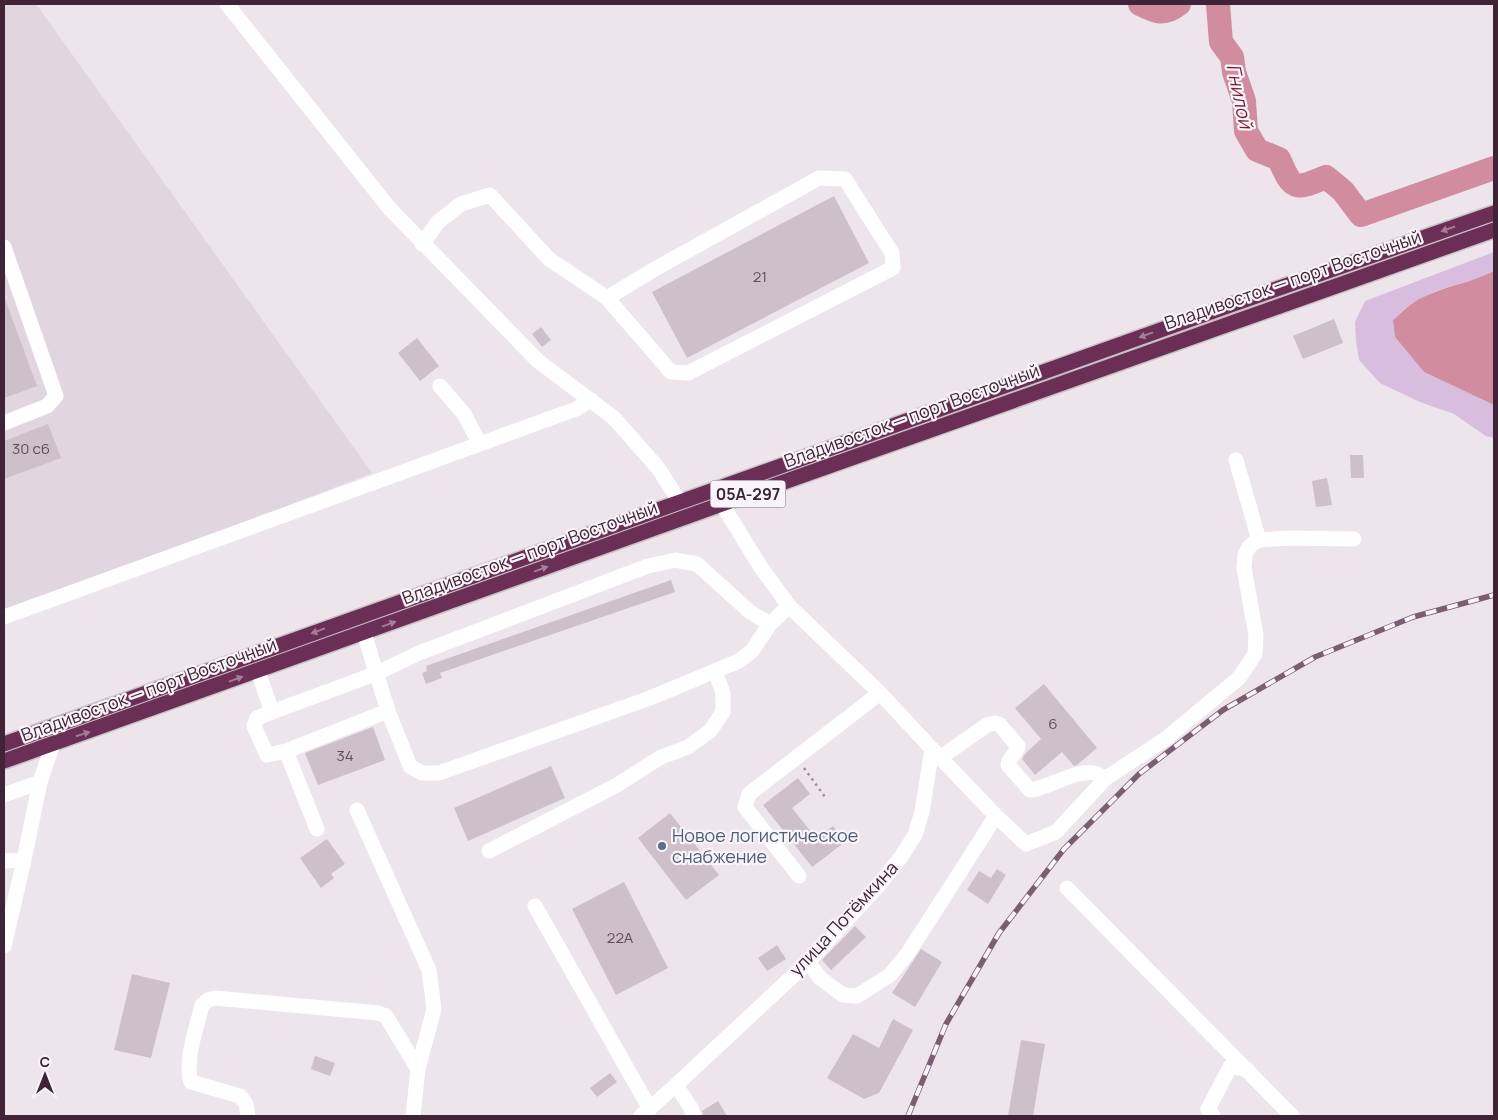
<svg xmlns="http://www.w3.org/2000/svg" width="1498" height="1120" font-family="Manrope,sans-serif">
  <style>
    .built { fill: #e1d5e0 }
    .green { fill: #d9bdde }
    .water { fill: #d28c9f }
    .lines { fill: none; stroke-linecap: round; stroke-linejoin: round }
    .river { stroke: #d28c9f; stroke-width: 24 }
    .building { fill: #cec0cb }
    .highway-casing { stroke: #c9c1c7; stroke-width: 18 }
    .path { stroke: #b184a5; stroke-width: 2.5; stroke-dasharray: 2.5 4; stroke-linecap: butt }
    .minor { stroke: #fff; stroke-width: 15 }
    .highway { stroke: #6b2f55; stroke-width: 15 }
    .rail-casing { stroke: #7a5e71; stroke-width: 5.5 }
    .rail { stroke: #f9f4f9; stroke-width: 4; stroke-dasharray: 11; stroke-linecap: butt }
    .oneway { fill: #a47e97 }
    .service-dot { fill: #5c6f8a; stroke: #f9f4f9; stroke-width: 2 }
    .labels { text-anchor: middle; stroke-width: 4.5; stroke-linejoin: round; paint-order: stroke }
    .number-label { font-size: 15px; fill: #634a5b }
    .shield { fill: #f9f4f9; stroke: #776270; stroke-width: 1 }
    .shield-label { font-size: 16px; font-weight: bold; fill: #3f2336 }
    .street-label { font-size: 18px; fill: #3f2336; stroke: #f9f4f9 }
    .service-label { font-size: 18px; fill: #4e5e75; stroke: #f9f4f9; text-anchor: start }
    .water-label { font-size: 19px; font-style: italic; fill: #7b1d35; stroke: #f9f4f9 }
  </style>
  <rect width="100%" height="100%" fill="#ede4ec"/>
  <path class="built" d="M4 4H36L372 473 4 615Z"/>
  <path class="green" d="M1494 252V271C1471 283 1444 285 1421 298 1411 303 1401 312 1393 320L1395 337 1424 372 1494 405V438L1486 436 1454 414 1420 402 1380 383 1359 360 1356 340 1355 322 1365 301Z"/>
  <path class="water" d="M1494 271V405L1424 372 1395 337 1393 320C1402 312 1411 303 1421 298 1444 286 1471 283 1494 271Z"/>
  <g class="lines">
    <g class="river">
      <path d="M1140 4C1156 12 1164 16 1179 4"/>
      <path d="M1218 4 1221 42 1232 57 1234 72 1244 101 1246 131 1257 150 1279 159C1293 191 1295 190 1326 177L1343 191 1361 215 1494 168"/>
    </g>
  </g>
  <g class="building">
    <path d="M834 196 869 263 687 358 652 292Z"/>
    <path d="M4 299H5L37 386 4 398Z"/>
    <path d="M1334 319 1343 343 1303 359 1293 336Z"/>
    <path d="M541 327 551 340 542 347 532 334Z"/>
    <path d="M417 338 439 366 420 381 398 353Z"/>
    <path d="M48 424 61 458 4 479V441Z"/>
    <path d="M1350 455H1363L1364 478H1351Z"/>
    <path d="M1327 478 1332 505 1316 507 1312 481Z"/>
    <path d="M671 580 675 592 440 673 442 678 426 684 422 673 427 671 426 666Z"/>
    <path d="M1044 684 1097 748 1078 764 1074 766 1062 752 1035 775 1022 759 1026 753 1041 739 1015 708Z"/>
    <path d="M373 727 385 760 318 785 305 753Z"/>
    <path d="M551 766 565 798 468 841 454 808Z"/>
    <path d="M798 778 810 794 792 808 816 838 833 826 845 842 812 867 763 805Z"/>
    <path d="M670 813 719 875 686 900 638 838Z"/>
    <path d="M327 839 345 864 331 874 334 878 321 888 300 858Z"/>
    <path d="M997 869 1006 875 988 904 967 890 979 871 991 878Z"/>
    <path d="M624 882 668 968 616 995 572 909Z"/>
    <path d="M855 926 866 937 831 970 822 960Z"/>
    <path d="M777 945 786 959 767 971 758 958Z"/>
    <path d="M921 949 942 962 915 1007 892 993Z"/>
    <path d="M132 974 170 983 151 1058 114 1050Z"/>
    <path d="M893 1019 913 1030 879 1093 864 1099 827 1078 853 1034 879 1048Z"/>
    <path d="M1021 1040 1045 1044 1033 1116H1008Z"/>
    <path d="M315 1056 335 1063 330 1076 311 1069Z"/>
    <path d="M610 1073 617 1082 597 1097 590 1088Z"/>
    <path d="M718 1101 727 1116H703L702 1111Z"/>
  </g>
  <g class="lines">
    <defs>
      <g id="highway">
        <path d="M4 744 1225 307 1494 213"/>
        <path d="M4 761 722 504 1494 230"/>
      </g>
    </defs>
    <use href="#highway" class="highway-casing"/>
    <path class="path" d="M804 768 825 797"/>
    <g class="minor">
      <path d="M227 4 390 209 538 361 614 418 658 468 680 502"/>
      <path d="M422 244 438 222 461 204 490 195 549 259 607 298 671 372 688 373 893 268 892 253 845 179 819 178 653 270 607 298"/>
      <path d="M4 247 56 396 47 406 4 423"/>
      <path d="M440 386 464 414 480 444"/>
      <path d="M1236 460 1259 540"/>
      <path d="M4 617 576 409 591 400"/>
      <path d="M364 633 388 711 410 766 422 773H439L650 698 739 661 752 651 770 624 789 606"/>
      <path d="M258 671 272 712 257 718 254 726 267 755 286 751 388 711"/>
      <path d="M272 712 375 674 419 653 648 566 675 560 697 564 750 612 770 624"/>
      <path d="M932 749 996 816 1026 844 1056 832 1106 778 1164 740 1239 678 1255 654 1256 635 1244 568 1245 555 1249 547 1255 542 1259 540 1292 538 1354 539"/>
      <path d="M286 751 317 829"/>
      <path d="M940 758 987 725 995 723 999 724 1018 746C1017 753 1009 757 1008 765L1030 790C1050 788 1075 769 1095 773 1098 774 1102 777 1106 778"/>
      <path d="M4 795 40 782"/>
      <path d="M357 810 429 970 434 1009 418 1069 413 1116"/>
      <path d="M489 851 617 785 661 757 688 747 710 731 723 712V693L715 671"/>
      <path d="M4 861 24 860"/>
      <path d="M799 876 745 807 749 794 880 693"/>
      <path d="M1067 888 1292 1116"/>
      <path d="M535 906 650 1109"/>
      <path d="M4 946 24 860 40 782 53 744"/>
      <path d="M808 962 820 978 843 995 857 996 890 975 908 953 996 816"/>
      <path d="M676 1085 691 1108 694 1116"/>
      <path d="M248 1116 246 1104 240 1096 191 1082C184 1061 197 1027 202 1005L208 1000 215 998 378 1013 386 1016 418 1069"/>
      <path d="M641 1116 676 1085 808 962 878 886 901 857 915 835 922 812 932 749 880 693 789 606 760 566 722 504"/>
      <path d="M1213 1116 1208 1109 1230 1067 1247 1069"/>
    </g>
    <use href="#highway" class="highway"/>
    <defs>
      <path id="rail" d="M908 1116 946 1024 999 933 1064 849 1139 774 1223 710 1315 657 1413 617 1494 595"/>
    </defs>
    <use href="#rail" class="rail-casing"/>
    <use href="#rail" class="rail"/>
  </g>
  <defs><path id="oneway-solid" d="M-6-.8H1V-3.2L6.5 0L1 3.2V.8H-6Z" transform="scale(1.25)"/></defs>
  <g class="oneway">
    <use href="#oneway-solid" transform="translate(1448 229) rotate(161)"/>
    <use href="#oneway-solid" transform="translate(1146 335) rotate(160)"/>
    <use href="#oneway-solid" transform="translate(541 569) rotate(-20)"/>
    <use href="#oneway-solid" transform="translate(389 624) rotate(-20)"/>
    <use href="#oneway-solid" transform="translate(318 631) rotate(160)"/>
    <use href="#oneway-solid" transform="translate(236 679) rotate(-20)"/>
    <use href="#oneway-solid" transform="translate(83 734) rotate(-18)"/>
  </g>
  <circle class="service-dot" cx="662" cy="846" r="5"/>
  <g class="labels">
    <g class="number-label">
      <text x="760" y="282">21</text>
      <text x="31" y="454">30 с6</text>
      <text x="1053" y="729">6</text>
      <text x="345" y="761">34</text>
      <text x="620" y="943">22А</text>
    </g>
    <rect class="shield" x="710.5" y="480.5" width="75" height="27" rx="4"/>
    <g class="shield-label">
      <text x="748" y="500">05А-297</text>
    </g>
    <g class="street-label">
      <text transform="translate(1293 280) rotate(-19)" y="6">Владивосток — порт Восточный</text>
      <text transform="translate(912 416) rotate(-20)" y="6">Владивосток — порт Восточный</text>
      <text transform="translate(530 553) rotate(-20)" y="6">Владивосток — порт Восточный</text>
      <text transform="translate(149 690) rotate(-20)" y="6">Владивосток — порт Восточный</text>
      <text transform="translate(844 919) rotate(-47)" y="6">улица Потёмкина</text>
    </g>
    <g class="service-label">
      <text x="672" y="842">Новое логистическое<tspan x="672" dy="21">снабжение</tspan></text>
    </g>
    <g class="water-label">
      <text transform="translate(1240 96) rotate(78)" y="7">Гнилой</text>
    </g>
  </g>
  <rect width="1498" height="1120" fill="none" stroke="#3f2336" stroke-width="10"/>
  <g transform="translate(45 1075)" stroke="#f9f4f9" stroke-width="4" paint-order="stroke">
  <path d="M0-4L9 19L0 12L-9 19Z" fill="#3f2336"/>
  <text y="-8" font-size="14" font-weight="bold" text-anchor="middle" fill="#3f2336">С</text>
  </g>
</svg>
